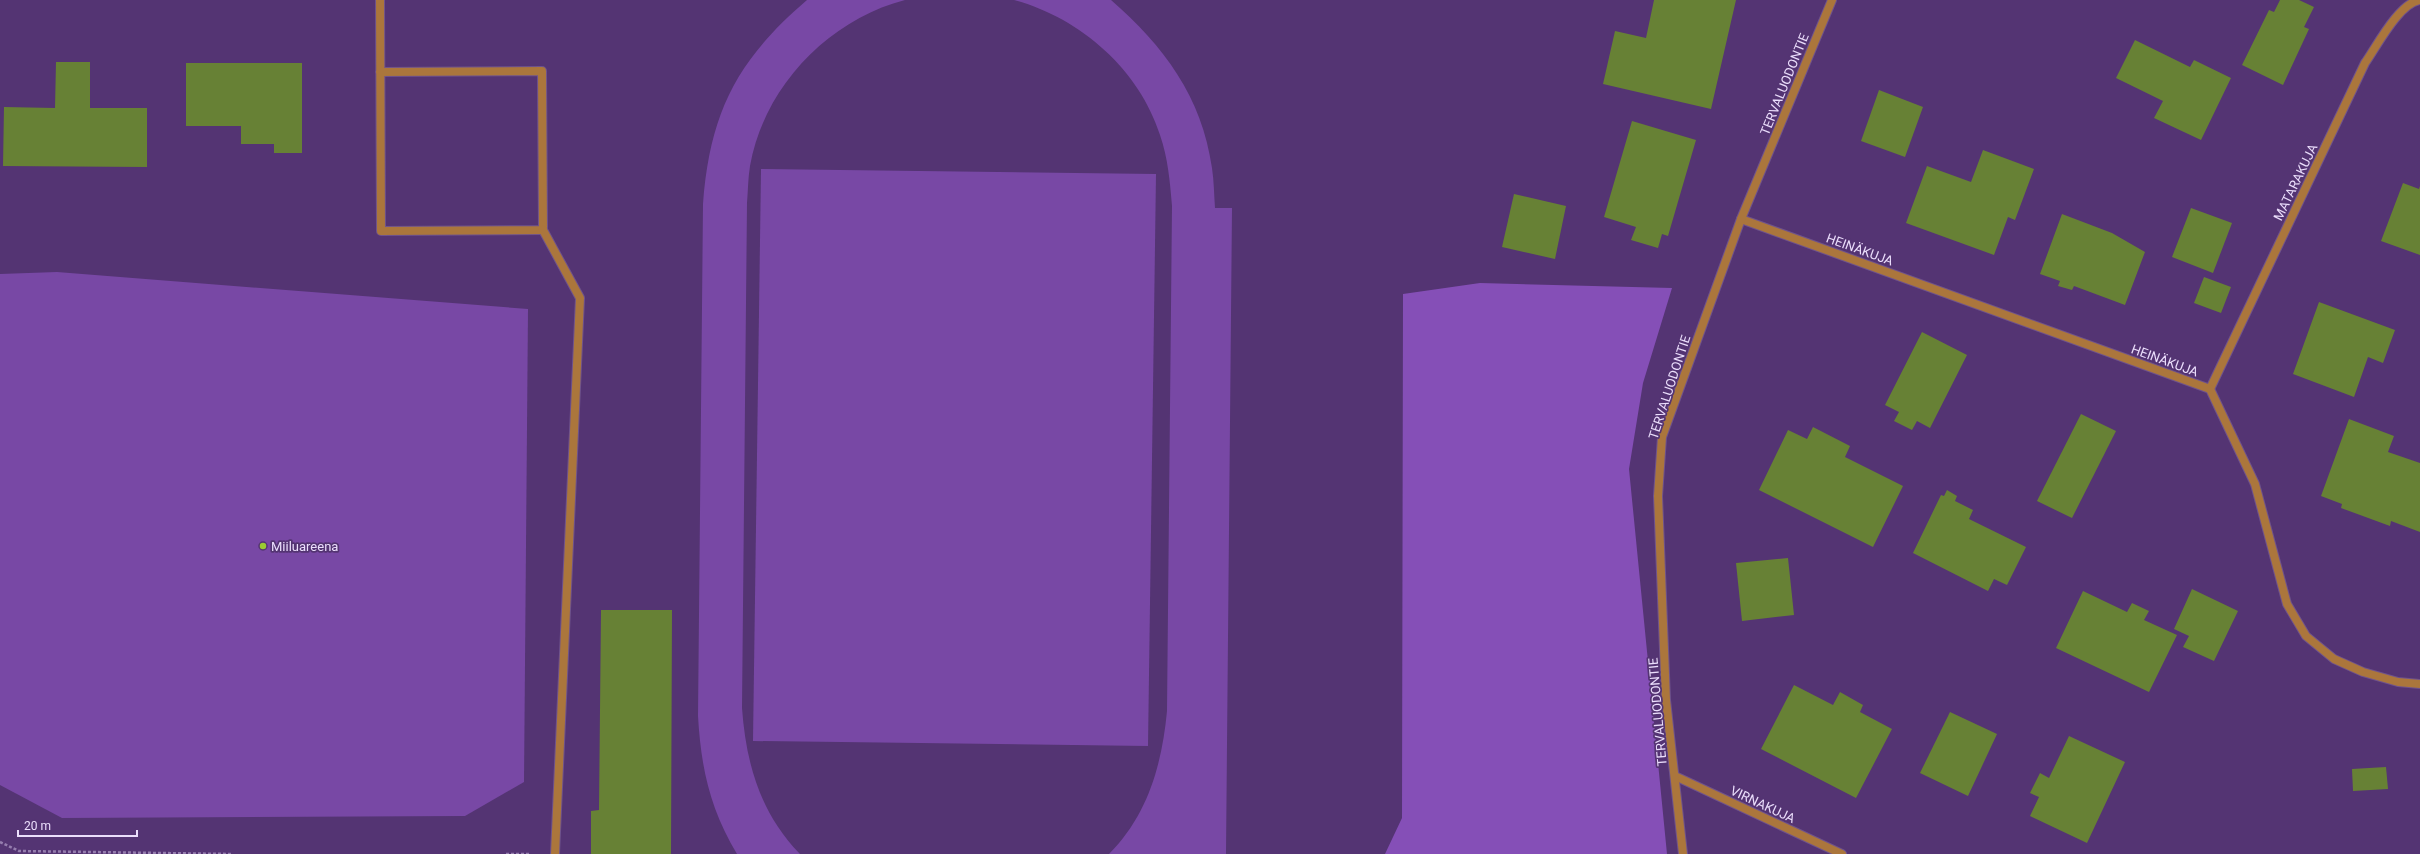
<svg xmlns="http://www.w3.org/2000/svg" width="2420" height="854" font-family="Roboto,sans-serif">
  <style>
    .green { fill: #7848a5 }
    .forest { fill: #854fb7 }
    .building { fill: #678135 }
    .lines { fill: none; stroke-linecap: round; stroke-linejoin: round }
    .service-casing { stroke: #6f538c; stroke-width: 10 }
    .minor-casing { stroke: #6f538c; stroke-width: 10 }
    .path { stroke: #957dae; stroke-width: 2.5; stroke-dasharray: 3 2; stroke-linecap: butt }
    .service { stroke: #ab763c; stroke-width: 8 }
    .minor { stroke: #ab763c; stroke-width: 8 }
    .poi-dot { fill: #9bcb32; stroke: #543473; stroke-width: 1.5 }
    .labels { text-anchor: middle; stroke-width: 3.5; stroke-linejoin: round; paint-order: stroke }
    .street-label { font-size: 13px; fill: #ebdefc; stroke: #543473 }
    .poi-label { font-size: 13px; fill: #ebdefc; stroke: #543473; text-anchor: start }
  </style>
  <rect width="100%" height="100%" fill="#543473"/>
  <g class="green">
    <path d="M807 0H905C828 20 764 87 750 166 748 178 748 191 747 203L742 708C746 763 760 813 800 854H737C710 809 701 768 698 716L703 204C710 112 737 60 807 0Z"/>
    <path d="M1014 0H1111C1164 46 1202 97 1212 168 1214 181 1214 195 1215 208H1232L1226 854H1109C1148 815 1162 764 1167 711L1172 206C1170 182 1168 158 1160 135 1139 69 1080 18 1014 0Z"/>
    <path d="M761 169 1156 174 1148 746 753 741Z"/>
    <path d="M57 272 528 309 524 782 465 816 62 818 0 785V274Z"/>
  </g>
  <path class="forest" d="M1480 283 1672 288 1643 383 1629 469 1667 854H1385L1402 818 1403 294Z"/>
  <g class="building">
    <path d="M1654 0H1736L1711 109 1603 84 1615 31 1646 38Z"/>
    <path d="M2280 0H2299L2314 7 2304 27 2309 29 2283 85 2242 65 2269 10 2274 12Z"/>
    <path d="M2135 40 2190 67 2194 60 2231 78 2201 140 2154 118 2163 101 2116 78Z"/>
    <path d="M56 62H90V108H147V167L3 166 4 107 55 108Z"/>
    <path d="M186 63H302V153H274V144H241V126H186Z"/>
    <path d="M1879 90 1923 107 1905 157 1861 141Z"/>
    <path d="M1632 121 1696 140 1668 236 1662 234 1658 248 1631 240 1636 227 1604 217Z"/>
    <path d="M1983 150 2034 169 2015 220 2008 217 1994 255 1906 223 1927 166 1971 182Z"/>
    <path d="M2403 183 2419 189 2420 186V255L2381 241Z"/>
    <path d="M1514 194 1566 206 1555 259 1502 247Z"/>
    <path d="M2191 208 2232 223 2213 273 2172 257Z"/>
    <path d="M2062 214 2112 233 2145 252 2125 305 2074 286 2072 290 2058 286 2060 281 2040 274Z"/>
    <path d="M2204 277 2231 287 2221 313 2194 303Z"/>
    <path d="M2319 302 2395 330 2383 363 2368 357 2354 397 2293 374Z"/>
    <path d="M1922 332 1967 355 1930 428 1917 421 1912 430 1894 421 1899 412 1885 405Z"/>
    <path d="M2081 414 2116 431 2072 518 2037 501Z"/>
    <path d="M2349 419 2394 436 2388 452 2420 463V532L2391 521 2390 526 2341 508 2342 504 2321 496Z"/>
    <path d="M1813 427 1850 446 1845 457 1903 486 1873 547 1759 490 1788 430 1807 439Z"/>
    <path d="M1947 490 1957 496 1955 501 1973 510 1969 519 2026 547 2007 585 1994 579 1988 591 1913 553 1941 495 1944 496Z"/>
    <path d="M1788 558 1794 615 1742 621 1736 563Z"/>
    <path d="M2192 589 2238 611 2214 661 2183 647 2189 636 2174 629Z"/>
    <path d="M2083 591 2127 612 2132 603 2149 611 2144 620 2177 635 2149 692 2056 648Z"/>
    <path d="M601 610H672L671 854H591V811L599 810Z"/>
    <path d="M1794 685 1833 705 1840 692 1863 705 1860 712 1892 729 1856 798 1761 749Z"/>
    <path d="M1950 712 1997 734 1968 796 1920 773Z"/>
    <path d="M2069 736 2125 762 2087 843 2030 816 2039 797 2030 793 2040 773 2049 778Z"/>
    <path d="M2386 767 2388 789 2353 791 2352 769Z"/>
  </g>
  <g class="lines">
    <defs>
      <g id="service">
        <path d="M380 0 381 231 543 230 542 71 380 72"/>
        <path d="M543 230 580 298 555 854"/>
        <path d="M2210 389 2365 63C2377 46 2399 3 2420 0"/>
        <path d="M1675 776 1842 854"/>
      </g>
      <g id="minor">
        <path d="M1741 219 2210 389 2255 484 2287 604 2306 636 2334 659 2363 672 2398 682 2420 684"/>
        <path d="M1683 854 1666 700 1658 496 1662 437 1741 219 1832 0"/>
      </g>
    </defs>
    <use href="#service" class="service-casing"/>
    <use href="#minor" class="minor-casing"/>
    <g class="path">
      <path d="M0 842 19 851 232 854"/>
      <path d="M506 854H530"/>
    </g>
    <use href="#service" class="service"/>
    <use href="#minor" class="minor"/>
  </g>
  <circle class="poi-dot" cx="263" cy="546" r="4"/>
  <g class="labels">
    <g class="street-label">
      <text transform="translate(1784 84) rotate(-68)" y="5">TERVALUODONTIE</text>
      <text transform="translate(2295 182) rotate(-64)" y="5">MATARAKUJA</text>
      <text transform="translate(1860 249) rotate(20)" y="5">HEINÄKUJA</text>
      <text transform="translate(2165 360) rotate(20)" y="5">HEINÄKUJA</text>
      <text transform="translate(1669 387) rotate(-72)" y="5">TERVALUODONTIE</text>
      <text transform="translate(1657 712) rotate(-95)" y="5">TERVALUODONTIE</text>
      <text transform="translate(1763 804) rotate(25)" y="5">VIRNAKUJA</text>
    </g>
    <g class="poi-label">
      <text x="271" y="551">Miiluareena</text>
    </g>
  </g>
  <path d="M18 830v6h119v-6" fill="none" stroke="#ebdefc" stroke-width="2"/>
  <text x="24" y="830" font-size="12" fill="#ebdefc" stroke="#543473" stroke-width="3" paint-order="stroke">20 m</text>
</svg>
